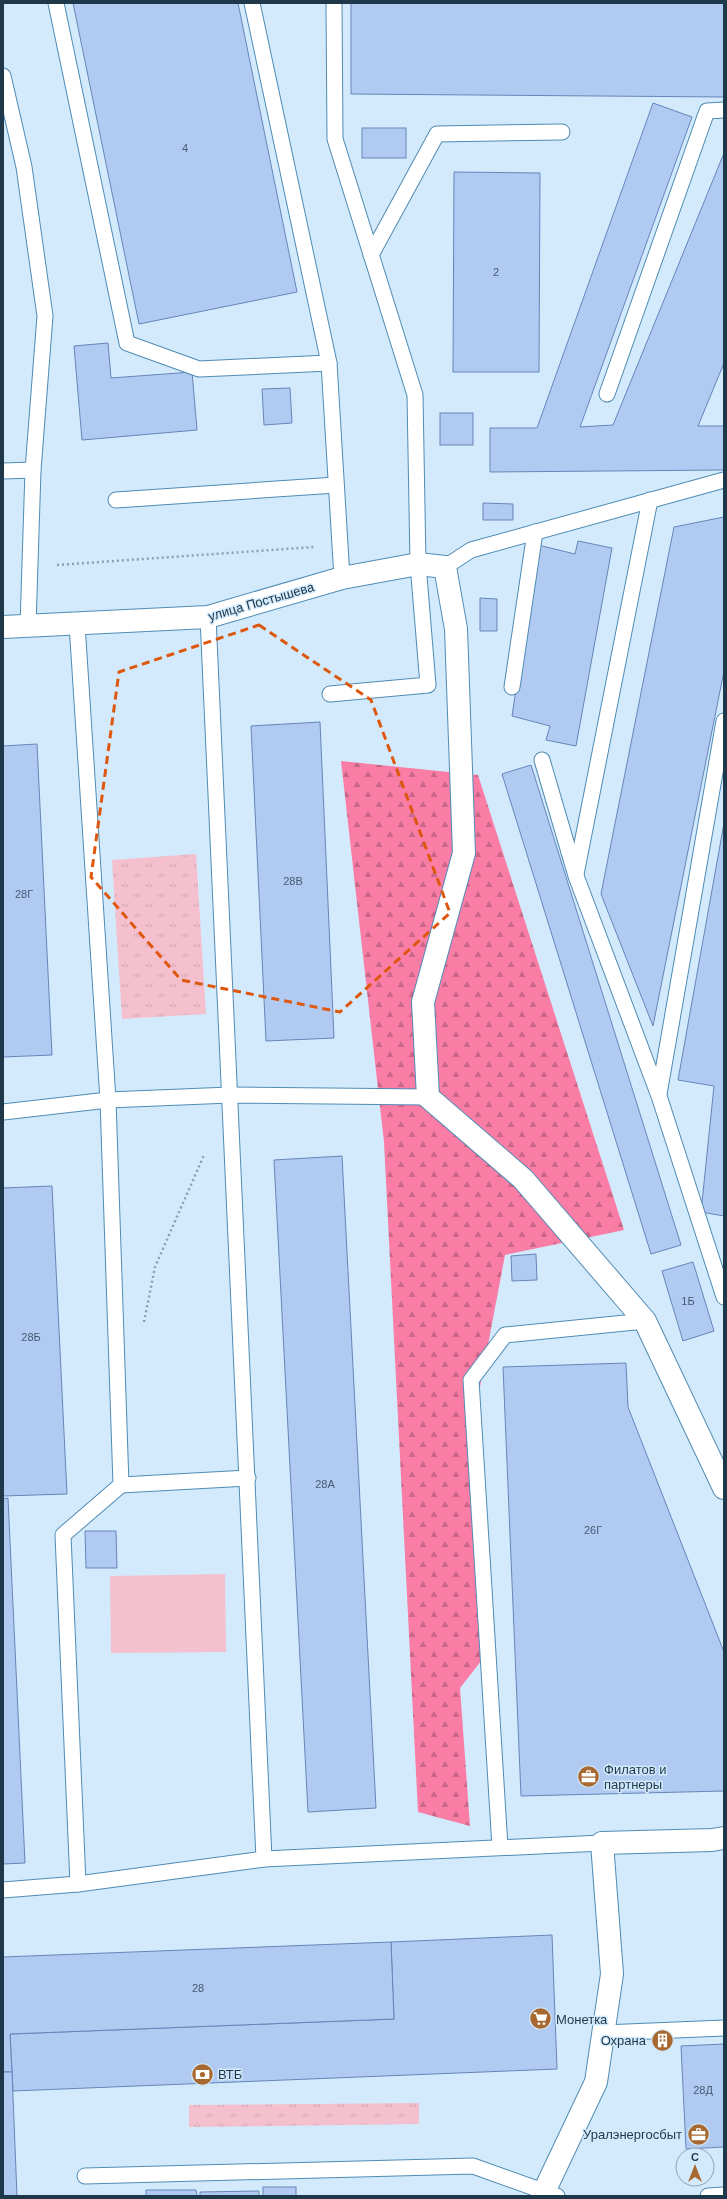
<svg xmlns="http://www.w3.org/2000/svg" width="727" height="2199" font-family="Arial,sans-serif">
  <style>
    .grass { fill: url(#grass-tufts) }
    .forest { fill: url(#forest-firs) }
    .garden { fill: #f5c0ce }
    .building { fill: #b1caf2; stroke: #6685ba }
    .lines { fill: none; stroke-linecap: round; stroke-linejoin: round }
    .lane-casing { stroke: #508bb4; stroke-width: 17 }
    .street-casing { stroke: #508bb4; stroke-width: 24 }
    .path { stroke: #88a0b2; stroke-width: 2.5; stroke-dasharray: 2 3; stroke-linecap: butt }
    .lane { stroke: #fff; stroke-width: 15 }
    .street { stroke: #fff; stroke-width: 22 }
    .marked { fill: none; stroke: #de570f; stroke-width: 3; stroke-dasharray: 8 5; stroke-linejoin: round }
    .labels { text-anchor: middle; stroke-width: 3; stroke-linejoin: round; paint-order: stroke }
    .number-label { font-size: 11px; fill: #435c73 }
    .street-label { font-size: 13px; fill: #1e3749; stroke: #d2eafc }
    .poi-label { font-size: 13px; fill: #1e3749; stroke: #d2eafc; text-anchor: start }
  </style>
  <defs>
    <pattern id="grass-tufts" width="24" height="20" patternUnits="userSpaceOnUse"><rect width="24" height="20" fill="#f5c0ce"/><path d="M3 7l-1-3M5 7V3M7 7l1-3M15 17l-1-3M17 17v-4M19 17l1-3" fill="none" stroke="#d2a6b2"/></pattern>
    <pattern id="forest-firs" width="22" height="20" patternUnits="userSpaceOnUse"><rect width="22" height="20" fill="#fa7da6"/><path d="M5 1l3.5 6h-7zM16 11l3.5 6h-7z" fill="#ca6789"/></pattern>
  </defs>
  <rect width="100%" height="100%" fill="#d2eafc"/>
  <g class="grass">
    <path d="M196 854 206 1014 122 1019 112 860Z"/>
    <path d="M419 2103V2124L189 2127V2105Z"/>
  </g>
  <path class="forest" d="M341 761 478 775 624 1230 505 1255 477 1403 495 1643 460 1688 470 1826 418 1812 384 1142Z"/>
  <path class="garden" d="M225 1574 226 1652 111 1653 110 1576Z"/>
  <g class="building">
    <path d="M73 3H238L297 292 139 324Z"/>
    <path d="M351 3H724V97L351 94Z"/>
    <path d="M653 103 692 117 580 427 613 425 724 153V363L698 426H724V470L490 472V428H537Z"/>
    <rect x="362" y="128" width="44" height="30"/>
    <path d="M454 172 540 173 539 372H453Z"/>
    <path d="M108 343 111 378 192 372 197 430 82 440 74 346Z"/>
    <path d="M290 388 292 423 264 425 262 389Z"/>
    <rect x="440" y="413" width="33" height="32"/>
    <path d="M483 503 513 504V520H483Z"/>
    <path d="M724 517V671L653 1026 601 894 674 527Z"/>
    <path d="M578 541 612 548 576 746 546 740 550 726 512 716 538 545 575 554Z"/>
    <path d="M480 598 497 599V631H480Z"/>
    <path d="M320 722 334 1038 266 1041 251 726Z"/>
    <path d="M37 744 52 1055 3 1057V746Z"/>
    <path d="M531 765 681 1245 651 1254 502 774Z"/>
    <path d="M724 823V1216L701 1212 714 1086 678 1080Z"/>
    <path d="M342 1156 376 1808 308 1812 274 1160Z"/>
    <path d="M52 1186 67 1494 3 1496V1188Z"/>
    <path d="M536 1254 537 1280 512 1281 511 1256Z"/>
    <path d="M693 1262 714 1331 683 1341 662 1271Z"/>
    <path d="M626 1363 628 1407 724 1652V1791L521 1796 503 1367Z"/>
    <path d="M8 1498 25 1863 3 1864V1499Z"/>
    <path d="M85 1531H116L117 1568H86Z"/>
    <path d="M552 1935 557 2069 13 2091 10 2034 394 2019 391 1942Z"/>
    <path d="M391 1942 394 2019 10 2034 12 2072H3V1957Z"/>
    <path d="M659 2035 667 2037 665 2045 657 2042Z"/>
    <path d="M724 2044V2147L686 2149 681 2046Z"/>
    <path d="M3 2072H12L17 2196H3Z"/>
    <rect x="263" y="2187" width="33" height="9"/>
    <path d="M146 2190H196L197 2196H146Z"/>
    <path d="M259 2191V2196H200V2192Z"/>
  </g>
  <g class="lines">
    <defs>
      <g id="lane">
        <path d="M56 3 127 343 199 369 329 363"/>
        <path d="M252 3 329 363 342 578"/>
        <path d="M3 76 24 167 45 316 33 470 28 626"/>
        <path d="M371 255 437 134 562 132"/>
        <path d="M607 394 707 111 724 110"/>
        <path d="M3 471 33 470"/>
        <path d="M116 500 336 485"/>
        <path d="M445 567 471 550 724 480"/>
        <path d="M208 617 264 1859"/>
        <path d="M77 624 108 1100 121 1485 63 1535 78 1884"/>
        <path d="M512 687 535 532"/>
        <path d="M330 694 428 685 418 564 415 395 335 139 334 3"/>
        <path d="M542 760 576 876 659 1096 724 1297"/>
        <path d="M576 874 650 500"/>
        <path d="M659 1094 724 721"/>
        <path d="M3 1112 108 1100 230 1095 428 1097"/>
        <path d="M121 1485 248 1478"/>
        <path d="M500 1847 471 1380 505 1335 645 1321"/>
        <path d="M3 1890 78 1884 264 1859 602 1843"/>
        <path d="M603 2033 724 2028"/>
        <path d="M85 2176 473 2166 557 2196"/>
        <path d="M708 2196 724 2195"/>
      </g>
      <g id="street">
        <path d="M3 627 208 617 342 578 418 564 445 567 456 629 464 853 423 1002 428 1097 523 1179 645 1321 724 1488"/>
        <path d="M542 2196 596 2082 612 1974 602 1843 712 1840 724 1838"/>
      </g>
    </defs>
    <use href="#lane" class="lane-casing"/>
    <use href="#street" class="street-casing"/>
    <g class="path">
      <path d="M57 565 314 547"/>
      <path d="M144 1322 155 1267 204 1155"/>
    </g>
    <use href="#lane" class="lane"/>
    <use href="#street" class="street"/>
  </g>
  <path class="marked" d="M259 625 371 700 450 913 340 1012 181 980 91 877 119 672Z"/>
  <defs>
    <symbol id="office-disc" viewBox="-11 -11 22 22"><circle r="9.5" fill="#a7692f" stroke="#d2eafc"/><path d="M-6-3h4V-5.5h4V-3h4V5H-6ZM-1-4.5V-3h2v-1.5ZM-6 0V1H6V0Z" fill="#fff"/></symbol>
    <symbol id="supermarket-disc" viewBox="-11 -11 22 22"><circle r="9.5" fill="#a7692f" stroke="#d2eafc"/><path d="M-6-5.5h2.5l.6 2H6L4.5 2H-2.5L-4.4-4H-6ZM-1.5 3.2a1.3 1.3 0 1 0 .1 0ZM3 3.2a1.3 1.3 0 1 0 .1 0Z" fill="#fff"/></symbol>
    <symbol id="building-disc" viewBox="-11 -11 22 22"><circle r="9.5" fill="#a7692f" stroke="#d2eafc"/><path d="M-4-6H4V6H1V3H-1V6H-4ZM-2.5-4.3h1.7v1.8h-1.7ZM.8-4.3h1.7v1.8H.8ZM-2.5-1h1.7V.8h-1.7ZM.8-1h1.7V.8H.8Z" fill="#fff"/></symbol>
    <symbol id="bank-disc" viewBox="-11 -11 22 22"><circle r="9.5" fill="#a7692f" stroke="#d2eafc"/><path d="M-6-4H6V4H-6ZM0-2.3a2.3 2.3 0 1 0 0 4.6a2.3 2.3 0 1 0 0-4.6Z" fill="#fff"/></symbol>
  </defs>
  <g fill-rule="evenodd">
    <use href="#office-disc" x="576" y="1764" width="25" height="25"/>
    <use href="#supermarket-disc" x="528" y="2006" width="25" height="25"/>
    <use href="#building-disc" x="650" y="2028" width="25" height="25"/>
    <use href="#bank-disc" x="190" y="2062" width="25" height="25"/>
    <use href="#office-disc" x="686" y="2122" width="25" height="25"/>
  </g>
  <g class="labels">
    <g class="number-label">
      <text x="185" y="152">4</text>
      <text x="496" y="276">2</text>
      <text x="293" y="885">28В</text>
      <text x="24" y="898">28Г</text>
      <text x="688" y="1305">1Б</text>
      <text x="31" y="1341">28Б</text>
      <text x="325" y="1488">28А</text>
      <text x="593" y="1534">26Г</text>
      <text x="198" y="1992">28</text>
      <text x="703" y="2094">28Д</text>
    </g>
    <g class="street-label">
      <text transform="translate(261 601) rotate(-16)" y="5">улица Постышева</text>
    </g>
    <g class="poi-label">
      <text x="604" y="1774">Филатов и<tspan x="604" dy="15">партнеры</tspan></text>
      <text x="556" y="2024">Монетка</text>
      <text x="646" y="2045" text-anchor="end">Охрана</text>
      <text x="218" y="2079">ВТБ</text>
      <text x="682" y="2139" text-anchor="end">Уралэнергосбыт</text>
    </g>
  </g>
  <rect width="727" height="2199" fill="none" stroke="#1e3749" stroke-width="8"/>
  <g transform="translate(695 2167)"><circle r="19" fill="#d2eafc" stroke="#8aa2b4"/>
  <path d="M0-3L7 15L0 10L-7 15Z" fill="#a7692f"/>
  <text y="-6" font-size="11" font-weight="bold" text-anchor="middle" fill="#1e3749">С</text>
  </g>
</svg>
